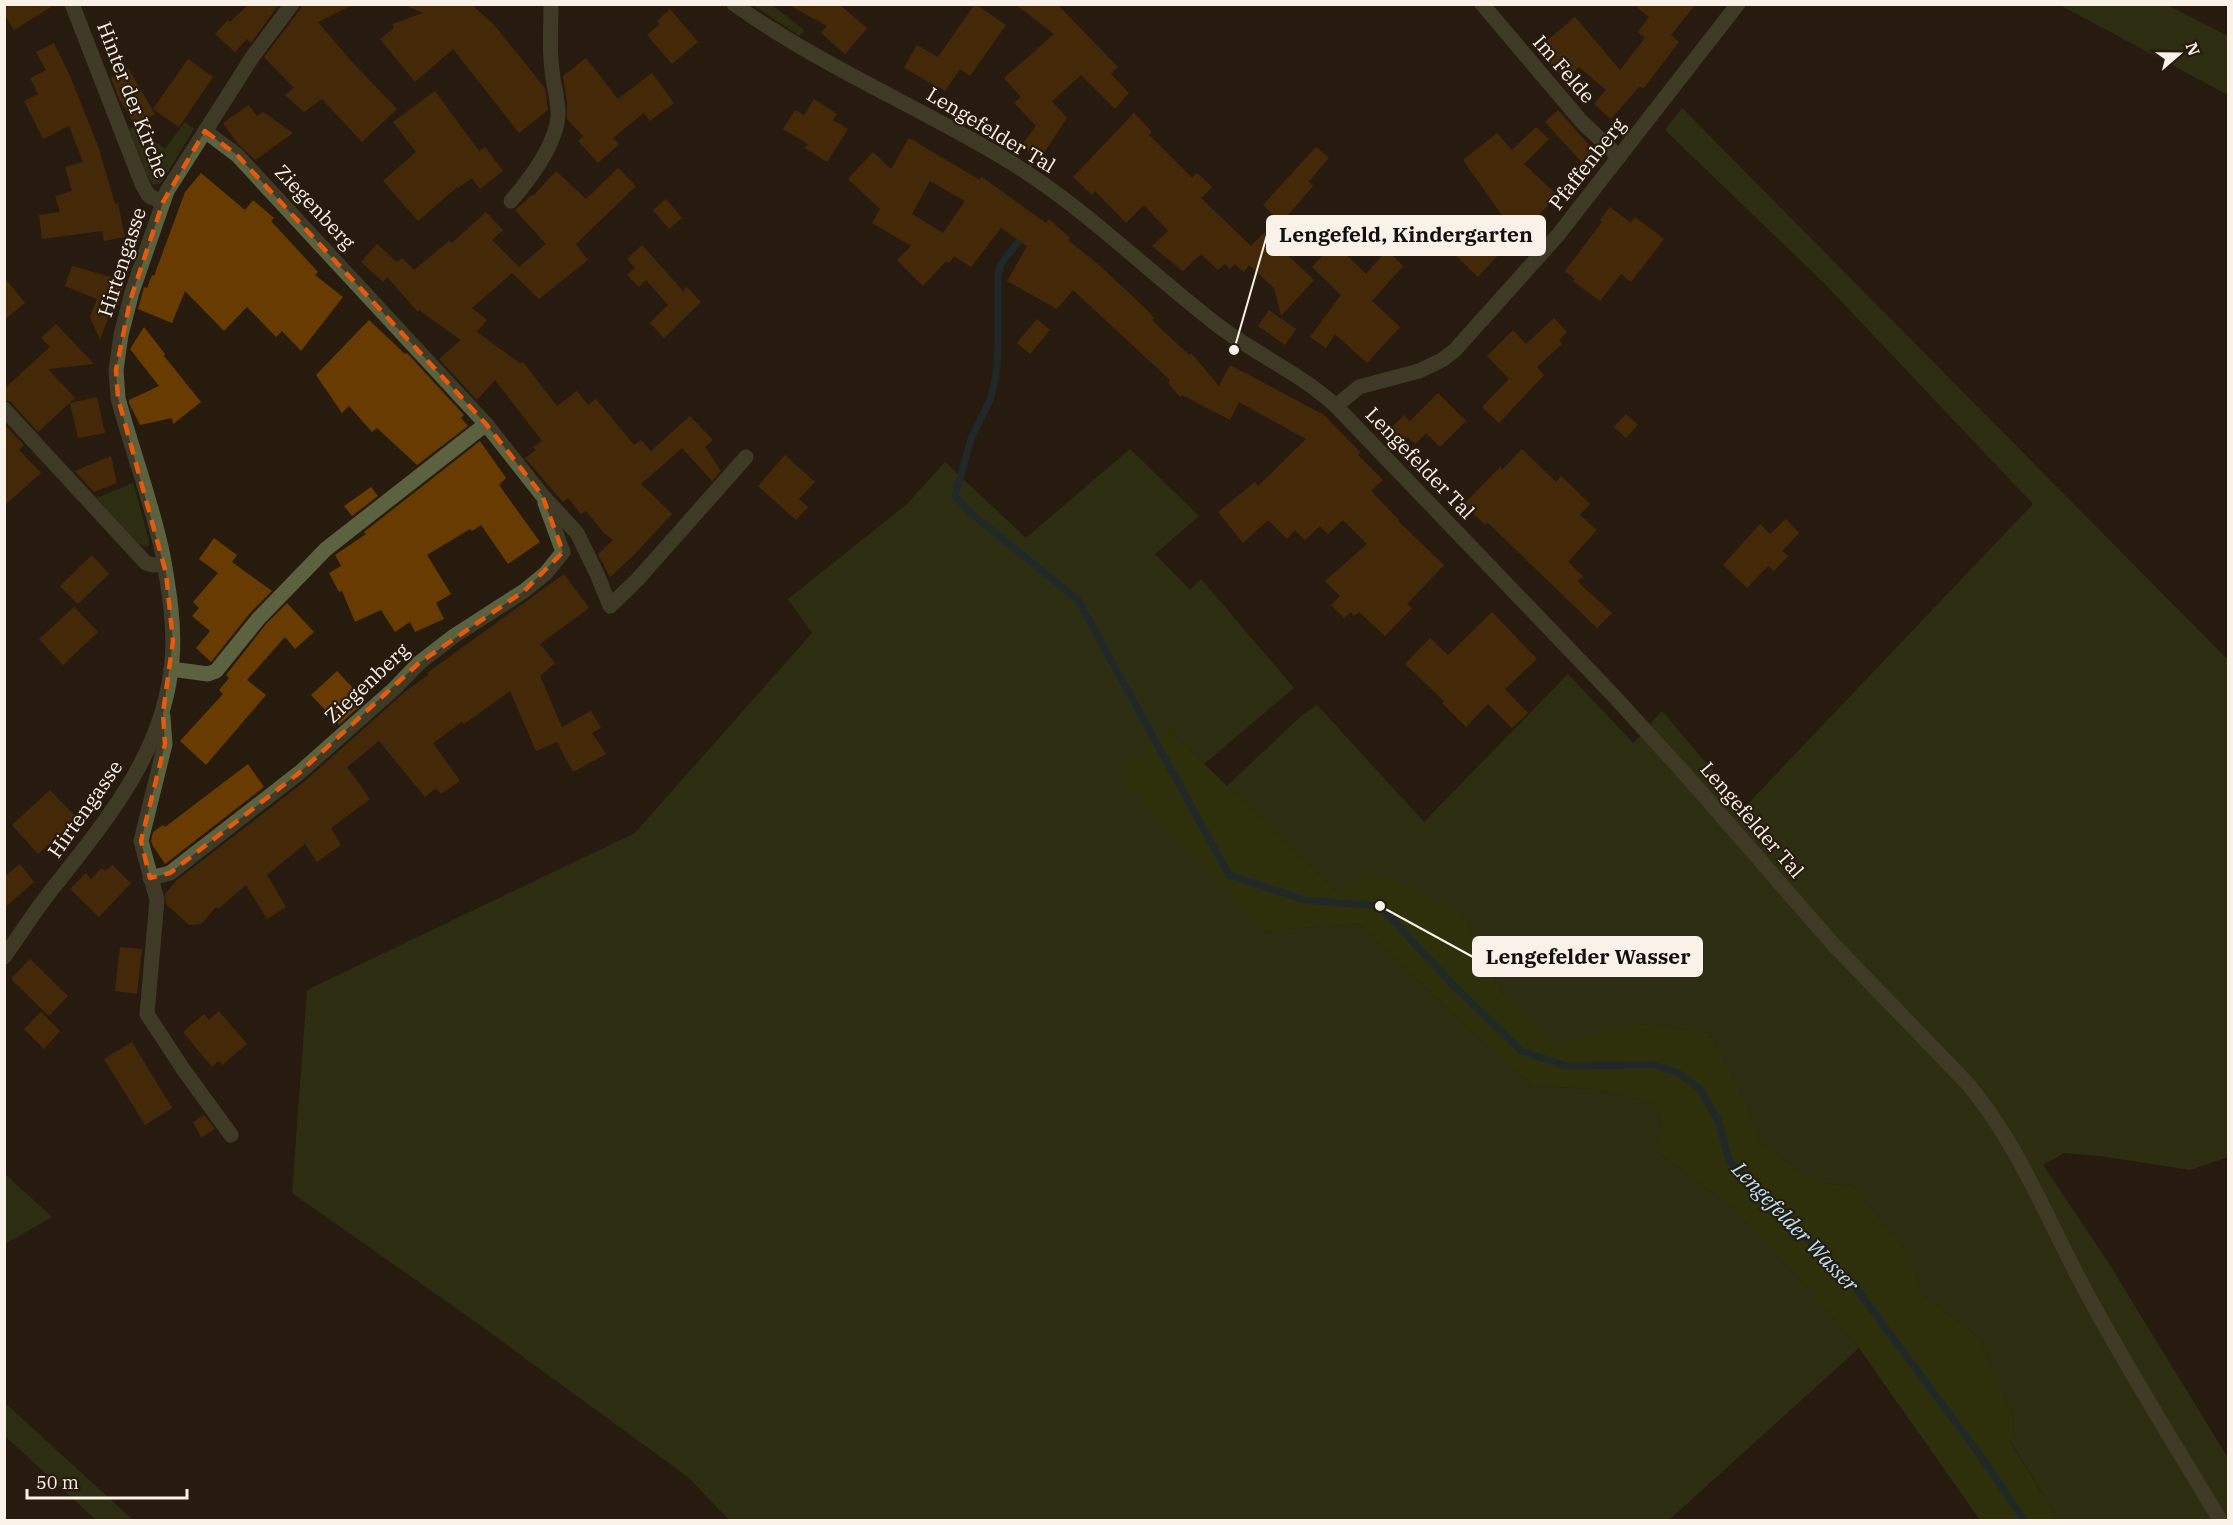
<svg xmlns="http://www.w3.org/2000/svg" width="2233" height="1525" font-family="'IBM Plex Serif',serif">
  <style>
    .green { fill: #364516 }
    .forest { fill: #374908 }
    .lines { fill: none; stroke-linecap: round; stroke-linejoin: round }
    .stream { stroke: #1a3947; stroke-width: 7 }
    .building { fill: #673b01; fill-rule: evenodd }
    .minor { stroke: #5c6140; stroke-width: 15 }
    .tertiary { stroke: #5c6140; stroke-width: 15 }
    .marked { fill: none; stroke: #e8590c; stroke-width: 4.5; stroke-dasharray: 12 8; stroke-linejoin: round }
    .labels { text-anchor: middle; stroke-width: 4.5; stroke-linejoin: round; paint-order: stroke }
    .street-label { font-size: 20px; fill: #faf1e9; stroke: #271b0e }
    .water-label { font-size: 21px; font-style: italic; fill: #b7e5fb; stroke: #271b0e }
    .leader { fill: none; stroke: #faf1e9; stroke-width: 2 }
    .callout-dot { fill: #faf1e9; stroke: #271b0e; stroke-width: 2 }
    .callout { fill: #faf1e9; stroke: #faf1e9; stroke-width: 2 }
    .callout-label { font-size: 21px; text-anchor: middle; font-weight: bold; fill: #111 }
  </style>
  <rect width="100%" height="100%" fill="#271b0e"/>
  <g class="green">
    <path d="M753 5H772L804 30 800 36Z"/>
    <path d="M2060 5H2167L2228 36V95Z"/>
    <path d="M1682 108 2228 660V1157L2190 1170 2100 1156 2064 1153 2043 1165 2106 1259 2228 1458V1520H2058L2011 1442 2014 1420 1980 1339 1923 1295 1905 1250 1853 1186 1814 1182 1761 1143 1744 1099 1709 1033 1629 1023 1558 1047 1502 993 1461 911 1339 894 1227 786 1300 717 1317 705 1424 822 1568 674 1633 743 1662 711 1744 808 2033 504 1824 283 1665 130Z"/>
    <path d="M185 122 194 129 161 183 153 185 148 178 129 129 139 125 147 136 165 149Z"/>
    <path d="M1130 449 1199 516 1155 554 1190 590 1201 579 1294 688 1204 764 1169 730 1264 931 1358 923 1508 1065 1534 1086 1595 1089 1652 1102 1663 1121 1653 1149 1727 1203 1799 1278 1859 1348 1669 1520H729L688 1477 466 1315 292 1193 307 990 635 833 812 633 788 599 906 505 945 462 1026 538Z"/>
    <path d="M133 483 149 540V545L147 547 138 543 97 498Z"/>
    <path d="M4 1173 52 1217 5 1244H4Z"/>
    <path d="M5 1403 133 1520H96L5 1436Z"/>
  </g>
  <path class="forest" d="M1169 730 1339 894 1371 870 1461 911 1502 993 1558 1046 1629 1023 1709 1033 1744 1099 1761 1143 1814 1182 1853 1186 1905 1250 1923 1295 1980 1339 2014 1420 2011 1443 2058 1520H1980L1859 1348 1799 1278 1727 1203 1653 1149 1663 1121 1652 1102 1595 1089 1534 1086 1508 1065 1358 923 1264 931 1118 773Z"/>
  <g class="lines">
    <path class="stream" d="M1024 235 1000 265 998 276V345L997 368 991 398 971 439 955 496 972 514 1078 600 1229 875 1305 900 1380 906 1453 985 1521 1051 1567 1066 1655 1065 1678 1073 1700 1089 1718 1120 1729 1160 1856 1288 1980 1455 2024 1520"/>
  </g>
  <g class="building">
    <path d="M4 4H56L14 30 4 14Z"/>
    <path d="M249 4H279L251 43 247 39 235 52 215 34 228 20 230 22Z"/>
    <path d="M302 4H354L318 22 351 61 397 109 362 142 322 99 304 112 285 95 294 88 264 57 300 10Z"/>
    <path d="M403 4H471L494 25 545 88 548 110 519 133 453 49 415 82 380 39 394 28 392 24 423 13Z"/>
    <path d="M787 4H839L867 28 845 54 821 33 827 26Z"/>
    <path d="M975 4 1006 25 970 76 960 69 945 91 904 68 917 45 938 57Z"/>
    <path d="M1015 4H1057L1118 67 1111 74 1129 93 1115 109 1081 75 1052 101 1067 118 1039 160 1021 146 1036 126 1014 103 1021 97 1004 78 1054 34Z"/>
    <path d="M1633 4H1696L1671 35 1679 42 1643 89 1640 86 1611 119 1594 104 1606 90 1579 67 1565 79 1537 49 1575 17 1620 70 1645 38 1638 32 1649 17Z"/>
    <path d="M670 9 698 42 672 64 647 35 660 24 657 21Z"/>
    <path d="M54 43 70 76 99 149 115 204 118 203 125 237 104 241 102 231 42 239 39 215 60 212 55 196 72 191 65 167 83 162 69 126 43 139 24 101 38 94 30 78 46 70 36 52Z"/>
    <path d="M586 58 618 99 652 73 674 103 650 121 644 113 613 138 619 144 598 163 578 141 583 136 567 119V103L563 76Z"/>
    <path d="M188 59 213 77 179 127 153 109Z"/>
    <path d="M128 68 155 114 135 125 119 99 111 78Z"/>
    <path d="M435 91 479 151 485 147 503 171 480 189 472 178 458 188 457 187 418 221 383 181 416 152 393 122Z"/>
    <path d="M814 99 837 114 833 120 848 129 827 162 805 148 808 144 783 129 795 110 804 115Z"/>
    <path d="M249 105 257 116 263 112 293 133 255 160 238 144 223 123Z"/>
    <path d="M1558 110 1598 155 1587 168 1545 122Z"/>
    <path d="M1134 113 1152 132 1149 135 1192 178 1197 173 1212 187 1201 198 1251 246 1278 219 1263 205 1316 147 1329 158 1309 181 1313 186 1283 221 1291 229 1276 244 1314 280 1281 316 1274 288 1249 265 1244 272 1235 264 1230 269 1225 264 1218 270 1201 254 1183 271 1152 246 1168 231 1144 205 1126 223 1095 191 1092 195 1073 177Z"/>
    <path d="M1536 127 1549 139 1524 164 1557 195 1518 238 1463 160 1497 133 1512 150Z"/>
    <path d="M909 138 980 180 982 177 1046 223 1049 219 1070 238 1068 240 1099 265 1146 309 1154 318 1152 320 1189 355 1191 353 1219 386 1230 365 1324 415 1360 452 1358 455 1383 480 1371 491 1399 520 1398 521 1444 565 1407 604 1412 608 1385 636 1359 612 1354 616 1351 612 1344 618 1331 605 1340 596 1325 581 1367 544 1343 520 1328 534 1320 526 1305 540 1295 530 1287 539 1268 520 1243 543 1218 512 1255 482 1258 486 1306 439 1239 402 1230 420 1182 395 1180 397 1168 383 1170 380 1073 290 1057 309 1007 281 1027 246 1001 228 971 267 954 256 949 263 946 261 923 286 897 260 911 246 872 223 880 209 848 179 873 152 891 169ZM930 181 965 201 943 233 912 214Z"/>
    <path d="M618 168 636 186 576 244 588 260 539 299 512 273 472 308 487 320 477 332 521 364 523 362 557 406 577 391 588 405 596 399 634 445 641 440 651 451 690 416 713 440 705 447 721 471 712 481 682 448 641 484 672 514 633 556 610 577 598 554 613 540 603 532 586 511 581 514 568 498 563 502 525 458 536 450 533 447 542 441 495 380 477 400 439 359 461 340 419 310 418 312 387 277 383 282 361 262 377 244 397 262 402 258 414 270 449 241 452 243 486 212 503 230 492 240 519 267 546 244 515 210 532 195 533 196 556 171 586 199Z"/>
    <path d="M201 173 245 210 253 200 274 218 271 221 318 272 315 275 343 297 301 351 282 331 276 337 247 307 224 331 185 291 172 323 138 309 144 287 147 288 152 275 154 276 185 192Z"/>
    <path d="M666 199 682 218 669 229 653 210Z"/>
    <path d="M1610 207 1631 223 1635 217 1664 239 1631 282 1621 274 1600 301 1573 281 1575 279 1565 271 1602 222 1600 220Z"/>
    <path d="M1473 230 1499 254 1478 277 1453 253Z"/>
    <path d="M1334 243 1366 274 1387 250 1403 266 1372 301 1400 327 1367 363 1335 334 1326 348 1310 337 1341 295 1312 267Z"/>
    <path d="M642 245 683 291 687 287 701 302 664 338 650 323 668 305 646 280 639 287 627 275 635 268 627 259Z"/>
    <path d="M72 266 125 281 118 306 113 304 100 340 90 317 97 299 65 286Z"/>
    <path d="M4 277 25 303 4 320Z"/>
    <path d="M1269 310 1296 329 1285 345 1258 326Z"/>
    <path d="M1554 318 1567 332 1559 340 1562 344 1537 367 1544 375 1499 423 1482 407 1509 379 1487 356 1513 330 1526 344Z"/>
    <path d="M1037 319 1050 330 1030 354 1017 343Z"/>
    <path d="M369 320 405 354 407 353 464 415 461 418 468 426 417 465 377 428 372 432 349 406 342 413 316 375Z"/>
    <path d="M56 324 94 364 48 369 75 398 38 432 11 402 4 400V389L50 347 41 338Z"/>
    <path d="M144 327 165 354 164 356 201 402 173 424 172 418 140 425 129 403V400L159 386 130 349Z"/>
    <path d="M1438 393 1466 421 1440 447 1426 433 1415 444 1408 437 1402 445 1388 431 1404 415 1410 421Z"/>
    <path d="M97 397 105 433 78 438 70 403Z"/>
    <path d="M1626 414 1638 425 1626 438 1614 427Z"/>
    <path d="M4 424 24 445 19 450 41 473 4 506Z"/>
    <path d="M480 441 506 478 499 485 540 542 508 564 481 525 472 531 470 529 427 555 451 594 436 603 444 619 415 632 410 622 395 632 381 610 355 622 342 591 339 592 329 573 341 566 335 555 366 534 364 532Z"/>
    <path d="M1522 449 1556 482 1561 476 1590 504 1580 515 1597 530 1568 562 1583 576 1578 581 1581 585 1612 613 1597 628 1487 522 1485 525 1464 504 1500 467 1502 470Z"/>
    <path d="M785 455 815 482 799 499 808 507 796 520 758 486Z"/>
    <path d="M111 456 117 483 94 492 75 471Z"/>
    <path d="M371 487 378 496 352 516 344 506Z"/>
    <path d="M1786 519 1799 533 1782 551 1788 556 1774 571 1768 566 1747 588 1723 565 1760 524 1770 534Z"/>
    <path d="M214 538 237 555 232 562 272 591 251 612 211 662 196 648 210 631 192 616 199 608 193 602 218 573 199 559Z"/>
    <path d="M92 555 109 574 78 604 60 586Z"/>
    <path d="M564 574 589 608 540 644 555 663 540 676 562 727 591 711 601 728 592 733 606 754 573 772 557 742 536 751 510 691 464 724 462 722 433 743 460 781 441 794 436 788 425 797 379 741 347 767 370 799 331 828 341 845 317 862 305 844 267 875 286 907 267 919 246 885 218 909 216 907 201 924 189 925 166 904 165 894 177 880 305 781 406 691 428 675 427 673Z"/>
    <path d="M287 603 314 632 295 649 285 637 247 680 266 695 206 765 180 741 223 694 219 690 229 678 226 675 266 624Z"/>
    <path d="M74 607 98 632 63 665 39 639Z"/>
    <path d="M1492 612 1537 659 1505 689 1528 713 1512 728 1488 704 1466 727 1442 703 1444 701 1405 664 1430 638 1448 655Z"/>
    <path d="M337 671 365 701 339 725 311 695Z"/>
    <path d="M248 764 264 787 165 864 153 846 151 841 153 832 163 825 165 827Z"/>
    <path d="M50 790 77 818 38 854 12 825Z"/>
    <path d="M20 864 34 882 4 908V877Z"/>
    <path d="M112 865 131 883 99 917 70 889 86 873 91 879 102 868 105 871Z"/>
    <path d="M120 947 142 949 137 994 115 991Z"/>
    <path d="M30 959 68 996 49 1016 11 979Z"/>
    <path d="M219 1011 247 1044 222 1065 219 1061 212 1067 183 1032 204 1014 209 1020Z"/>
    <path d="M41 1012 60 1031 44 1049 24 1029Z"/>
    <path d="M132 1042 172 1108 145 1125 104 1059Z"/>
    <path d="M204 1115 215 1129 201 1137 193 1122Z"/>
  </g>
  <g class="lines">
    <g class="minor">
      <path d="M72 4 142 184 149 196 163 202"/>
      <path d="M1482 4 1582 122 1619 157"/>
      <path d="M205 131 237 155 486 424 542 495 577 533 597 574 610 606 638 579 746 457"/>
      <path d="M511 201C529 180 556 145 558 116 559 101 553 85 552 70 549 49 551 26 551 4"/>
      <path d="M1336 406 1359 387 1419 371 1442 360 1454 351 1558 235 1738 4"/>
      <path d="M4 409 146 563 153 565 164 564"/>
      <path d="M171 669 208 674 216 671 259 618 326 549 486 424"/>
      <path d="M163 717 165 744 141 841 157 900 147 1014 183 1069 231 1135"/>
      <path d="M150 878 170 873 299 773 395 688 419 663 454 636 524 591 546 573 563 552 545 503"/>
      <path d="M4 957C22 932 38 906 57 883 110 816 165 749 172 660 175 626 169 590 163 556 152 502 132 451 118 398L116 370 121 335 132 292 167 191 253 56 292 4"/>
    </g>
    <path class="tertiary" d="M734 4C818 64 913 104 1002 157 1080 203 1145 269 1216 324 1255 354 1300 373 1336 406L1613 695 1685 774 1833 944 1967 1083C2018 1143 2047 1219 2084 1288 2126 1367 2174 1443 2220 1520"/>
  </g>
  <path d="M0 0H2233V1525H0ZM205 131 237 155 486 424 542 495 563 552 524 591 419 663 299 773 170 873 150 878 141 841 165 744 163 713 173 641 166 573 118 398 116 370 130 301 163 202Z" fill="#271b0e" fill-opacity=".55" fill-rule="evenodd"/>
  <path class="marked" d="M205 131 237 155 486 424 542 495 563 552 524 591 419 663 299 773 170 873 150 878 141 841 165 744 163 713 173 641 166 573 118 398 116 370 130 301 163 202Z"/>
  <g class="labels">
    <g class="street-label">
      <text transform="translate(1564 69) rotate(49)" y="7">Im Felde</text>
      <text transform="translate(133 100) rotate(69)" y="7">Hinter der Kirche</text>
      <text transform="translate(991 130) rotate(31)" y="7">Lengefelder Tal</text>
      <text transform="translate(1587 164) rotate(-52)" y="7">Pfaffenberg</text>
      <text transform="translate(315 207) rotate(47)" y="7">Ziegenberg</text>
      <text transform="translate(122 262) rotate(-72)" y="7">Hirtengasse</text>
      <text transform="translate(1420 463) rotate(46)" y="7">Lengefelder Tal</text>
      <text transform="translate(367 683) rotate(-43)" y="7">Ziegenberg</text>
      <text transform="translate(85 809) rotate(-55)" y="7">Hirtengasse</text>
      <text transform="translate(1752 820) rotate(49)" y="7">Lengefelder Tal</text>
    </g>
    <g class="water-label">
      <text transform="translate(1795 1227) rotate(46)" y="7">Lengefelder Wasser</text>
    </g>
  </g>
  <path class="leader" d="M1234 350L1267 235M1380 906L1473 957"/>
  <g class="callout-dot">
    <circle cx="1234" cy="350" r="6"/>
    <circle cx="1380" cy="906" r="6"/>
  </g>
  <g class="callout">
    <rect x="1267" y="216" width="278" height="39" rx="6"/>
    <rect x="1473" y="937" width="229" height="39" rx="6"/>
  </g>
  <g class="callout-label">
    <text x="1406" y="242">Lengefeld, Kindergarten</text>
    <text x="1588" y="964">Lengefelder Wasser</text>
  </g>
  <rect width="2233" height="1525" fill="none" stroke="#faf1e9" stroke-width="12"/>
  <g transform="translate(2179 54) rotate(70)" stroke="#271b0e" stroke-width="4.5" paint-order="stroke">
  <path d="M0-4.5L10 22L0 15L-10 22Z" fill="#faf1e9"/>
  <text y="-9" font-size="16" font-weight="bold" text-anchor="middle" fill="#faf1e9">N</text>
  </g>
  <path d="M27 1489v9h160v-9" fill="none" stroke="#faf1e9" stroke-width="3"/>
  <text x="36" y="1489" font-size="18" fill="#faf1e9" stroke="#271b0e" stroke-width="4.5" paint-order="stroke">50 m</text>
</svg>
